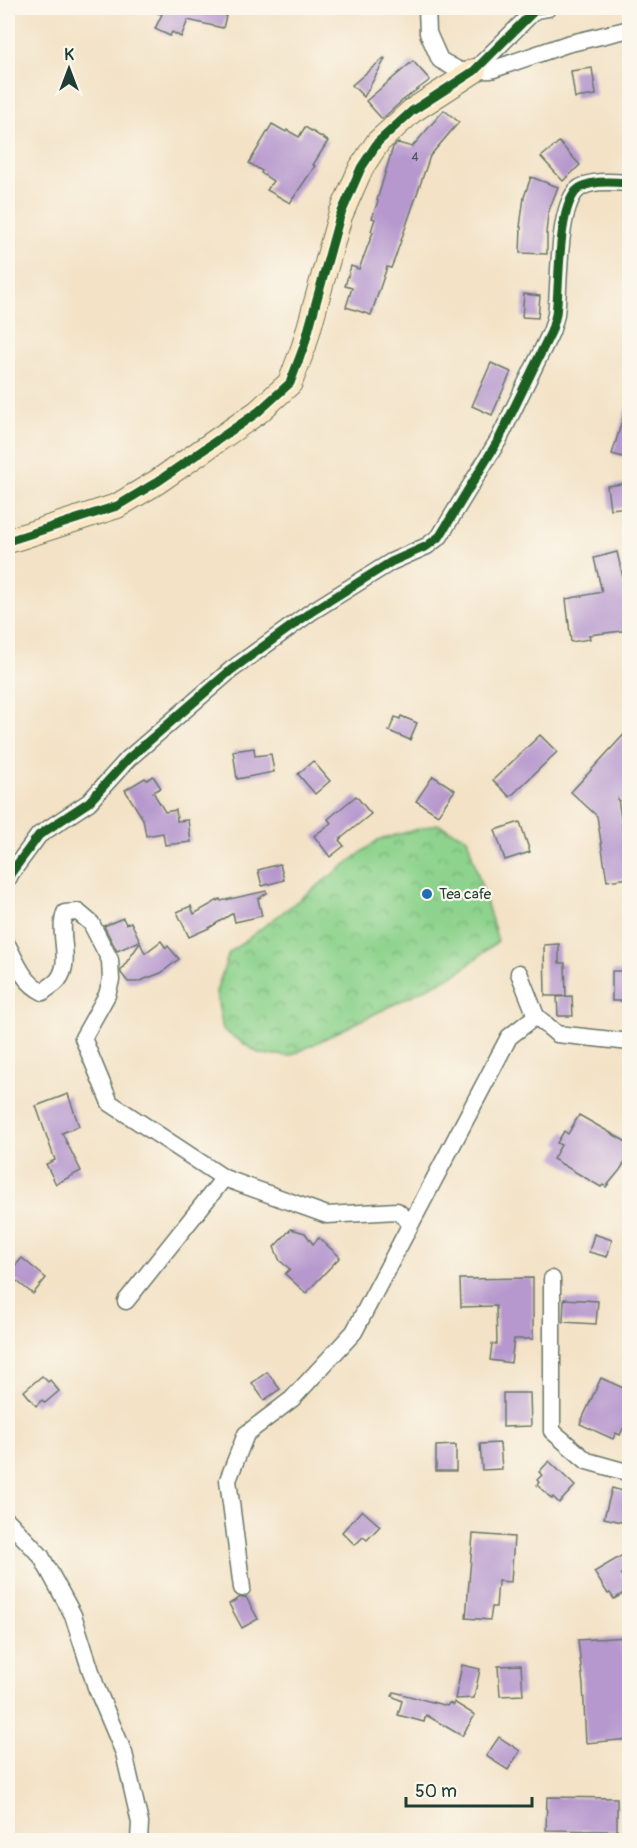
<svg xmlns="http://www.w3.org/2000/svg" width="637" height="1848" font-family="Pangolin,sans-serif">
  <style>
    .park { fill: url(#park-crowns); stroke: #568860; stroke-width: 1.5 }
    .building { fill: #b698ce }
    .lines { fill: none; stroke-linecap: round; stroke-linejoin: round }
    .street-casing { stroke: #697767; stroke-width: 19 }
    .secondary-casing { stroke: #697767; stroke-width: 26 }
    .street { stroke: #fff; stroke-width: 16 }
    .secondary { stroke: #fbe7c3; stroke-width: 24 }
    .cycleway-casing { stroke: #fbf7ec; stroke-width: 13 }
    .cycleway { stroke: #1b5e20; stroke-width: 9 }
    .poi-dot { fill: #1f6fb2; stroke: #fbf7ec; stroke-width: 2 }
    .labels { text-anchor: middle; stroke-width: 4.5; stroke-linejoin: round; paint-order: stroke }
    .number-label { font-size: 12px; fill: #45545a }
    .poi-label { font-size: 15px; fill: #1f3d34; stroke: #fbf7ec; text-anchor: start }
  </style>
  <defs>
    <pattern id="park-crowns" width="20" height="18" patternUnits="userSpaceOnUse" patternTransform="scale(1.5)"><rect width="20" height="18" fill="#8ed38d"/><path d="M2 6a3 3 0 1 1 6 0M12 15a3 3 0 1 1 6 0" fill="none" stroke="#73ac74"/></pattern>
  </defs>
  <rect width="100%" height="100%" fill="#fbf7ec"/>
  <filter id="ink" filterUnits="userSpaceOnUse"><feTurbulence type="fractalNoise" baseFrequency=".0167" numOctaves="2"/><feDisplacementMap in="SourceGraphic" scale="12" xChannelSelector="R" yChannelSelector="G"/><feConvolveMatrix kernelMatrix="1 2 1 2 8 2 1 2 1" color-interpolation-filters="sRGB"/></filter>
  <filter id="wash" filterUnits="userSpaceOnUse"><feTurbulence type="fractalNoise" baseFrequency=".008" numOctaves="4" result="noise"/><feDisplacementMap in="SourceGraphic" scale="24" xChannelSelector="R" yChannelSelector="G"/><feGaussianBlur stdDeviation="1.35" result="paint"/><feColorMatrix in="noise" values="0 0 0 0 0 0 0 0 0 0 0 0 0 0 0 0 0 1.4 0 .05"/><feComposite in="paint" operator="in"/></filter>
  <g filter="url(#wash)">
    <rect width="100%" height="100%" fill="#f3e2c6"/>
    <path class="park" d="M437 824 467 838 498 941 459 972 290 1056 260 1054 223 1030 216 992 229 953 378 840Z"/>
    <g id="blocks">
      <g class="building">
        <path d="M158 8H228L223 28 188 20 181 37 172 32 170 36 155 29 162 14 157 13Z"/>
        <path d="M384 58 385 59 364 97 352 85Z"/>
        <path d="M413 61 430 80 403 100 382 119 366 101Z"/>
        <path d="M592 68 596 95 575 98 571 71Z"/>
        <path d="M444 110 459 122 430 156 395 258 391 268 387 267 371 315 346 307 352 288 345 286 351 266 359 269 373 232 371 231 375 219 372 218 378 201 377 200 393 147 398 143 412 147Z"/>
        <path d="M272 124 286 132 287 130 299 137 305 127 328 141 313 165 315 166 290 203 267 190 273 181 261 173 262 171 249 163Z"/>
        <path d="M559 142 580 165 563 181 541 157Z"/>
        <path d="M531 177 558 187 548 213 546 234H547V254L520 253 521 227H520L524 197Z"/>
        <path d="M524 294 540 296 538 318 522 317Z"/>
        <path d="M491 363 511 372 492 415 472 406Z"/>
        <path d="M626 408 630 409V459L612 454Z"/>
        <path d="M630 483V507L610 509 607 486Z"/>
        <path d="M617 552 625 586H630V630L589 635 590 639 571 642 566 599 602 592 594 558Z"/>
        <path d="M401 716 417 723 410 740 389 731 395 717 400 719Z"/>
        <path d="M630 728V809L618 799 630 878 607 881 597 816 571 792Z"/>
        <path d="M540 735 557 752 510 797 493 780Z"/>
        <path d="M254 748 255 756 271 754 274 772 237 779 233 751Z"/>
        <path d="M313 761 330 781 315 794 298 774Z"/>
        <path d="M153 776 161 788 153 792 165 812 176 810 177 821 188 820 191 842 165 845 163 833 146 836 143 819 125 790 145 778 147 780Z"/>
        <path d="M433 776 455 790 438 815 416 801Z"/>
        <path d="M356 796 371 814 339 840 344 846 330 857 314 836 331 823 328 819Z"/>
        <path d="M520 822 530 852 505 860 495 830Z"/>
        <path d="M280 864 284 880 262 886 258 870Z"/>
        <path d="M266 891 267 893 258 899 262 916 235 922 233 913 209 928 189 937 177 912 191 906 194 914 220 899 221 901Z"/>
        <path d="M123 918 126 924 131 922 140 941 117 951 104 926Z"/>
        <path d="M161 941 166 948 168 946 179 959 161 973 137 982H128L121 973V970L140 943 145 953Z"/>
        <path d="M559 944V963H565L566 996H545L544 945Z"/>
        <rect x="612" y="971" width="18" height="30"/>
        <path d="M572 996 573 1016H558L557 997Z"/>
        <path d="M68 1094 79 1126 62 1133 81 1171 56 1184 46 1164 55 1160 36 1106Z"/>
        <path d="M579 1115 630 1144V1154L620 1170 606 1187 603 1185 601 1187 553 1159 561 1145 557 1143 564 1131 568 1134Z"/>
        <path d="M291 1229 305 1233 313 1244 319 1238 340 1257 306 1293 285 1274 290 1269 280 1261 274 1247Z"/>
        <path d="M594 1234 612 1240 607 1257 589 1252Z"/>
        <path d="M22 1258 46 1278 33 1294 8 1274Z"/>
        <path d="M533 1278V1339H514L511 1363 490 1360 492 1344H497L496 1306 461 1307 460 1279Z"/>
        <path d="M564 1299 598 1301 596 1324 563 1322Z"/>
        <path d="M267 1372 280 1389 264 1400 252 1383Z"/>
        <path d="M42 1376 48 1382 50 1380 59 1391 45 1403 42 1400 36 1406 24 1391Z"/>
        <path d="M601 1378 630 1391V1414L620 1435 616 1433 613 1439 580 1424Z"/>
        <path d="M503 1393H530L531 1426 503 1427Z"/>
        <path d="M500 1443 502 1469 482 1470 480 1444Z"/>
        <path d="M456 1445V1471H436V1446Z"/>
        <path d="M549 1461 575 1486 559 1503 553 1497 552 1499 537 1485 539 1482 537 1480 542 1475 539 1472Z"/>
        <path d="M612 1488 630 1493V1524L604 1518Z"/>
        <path d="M362 1510 380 1526 367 1540 363 1537 355 1545 342 1532Z"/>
        <path d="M473 1534 514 1537 511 1582 498 1581 496 1607H492L490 1620 466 1618Z"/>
        <path d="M623 1555 630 1565V1569L621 1574 629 1586 627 1587 629 1590 614 1599 610 1593 608 1594 594 1572Z"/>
        <path d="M246 1597 258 1619 242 1628 229 1604 239 1598Z"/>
        <path d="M630 1637V1739L586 1743 583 1685 578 1640Z"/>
        <path d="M462 1665 480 1669 474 1698 455 1699Z"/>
        <path d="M521 1665 523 1695 500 1696 498 1666Z"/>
        <path d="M394 1692 447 1706 449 1703 454 1705V1702L475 1715 462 1736 426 1715 424 1722 398 1715 402 1701 392 1696Z"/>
        <path d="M499 1737 520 1751 508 1770 486 1756Z"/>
        <path d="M547 1797 617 1798V1831L546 1830Z"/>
      </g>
    </g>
  </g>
  <g filter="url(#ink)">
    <use href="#blocks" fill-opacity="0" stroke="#697767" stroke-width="1.5"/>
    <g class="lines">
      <defs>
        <g id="street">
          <path d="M427 8 428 33 440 60 460 71 491 70 567 44 630 29"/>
          <path d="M474 71 535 10 548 8"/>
          <path d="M8 879 11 873 39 835 89 802 128 759 231 670 311 612 391 562 427 546 440 536 499 439 551 332C553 326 555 320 556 314 560 284 557 213 576 191 588 179 614 182 630 183"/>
          <path d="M8 946C17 964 24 983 43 992 47 988 54 985 58 980 73 961 57 934 65 913L78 912 91 923 110 960 111 980 107 995 83 1038 110 1103 224 1178 327 1215 397 1211 411 1223"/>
          <path d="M519 973 536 1016 557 1034 630 1042"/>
          <path d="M552 1279V1431L587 1461 630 1473"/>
          <path d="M126 1301 224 1178"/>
          <path d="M8 1521 41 1556 73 1615 96 1687 124 1753 140 1823 139 1840"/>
          <path d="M242 1588 228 1480 246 1434 292 1399 354 1332 509 1037 536 1016"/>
        </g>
        <path id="secondary" d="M8 541 117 506 157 482 258 412 290 383 304 346 340 216 361 168 378 142 412 111 474 71"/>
      </defs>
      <use href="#street" class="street-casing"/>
      <use href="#secondary" class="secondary-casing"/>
      <use href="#street" class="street"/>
      <use href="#secondary" class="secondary"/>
      <defs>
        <g id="cycleway">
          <path d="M8 541 117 506 157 482 258 412 290 383 304 346 340 216 361 168 378 142 412 111 474 71 535 10 548 8"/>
          <path d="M8 879 11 873 39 835 89 802 128 759 231 670 311 612 391 562 427 546 440 536 499 439 551 332C553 326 555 320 556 314 560 284 557 213 576 191 588 179 614 182 630 183"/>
        </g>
      </defs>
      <use href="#cycleway" class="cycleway-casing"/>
      <use href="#cycleway" class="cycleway"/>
    </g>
  </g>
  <circle class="poi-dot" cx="427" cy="894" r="6"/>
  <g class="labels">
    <g class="number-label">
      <text x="415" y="161">4</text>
    </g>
    <g class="poi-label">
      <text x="439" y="899">Tea cafe</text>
    </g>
  </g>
  <rect width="637" height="1848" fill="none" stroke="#fbf7ec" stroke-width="30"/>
  <g transform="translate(69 69)" stroke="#fbf7ec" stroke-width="4.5" paint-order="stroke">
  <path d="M0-4.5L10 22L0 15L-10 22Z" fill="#1f3d34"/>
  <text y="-9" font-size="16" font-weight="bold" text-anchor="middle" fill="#1f3d34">K</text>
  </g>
  <path d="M406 1797v9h126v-9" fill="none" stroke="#1f3d34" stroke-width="3"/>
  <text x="415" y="1797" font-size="18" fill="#1f3d34" stroke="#fbf7ec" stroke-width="4.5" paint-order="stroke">50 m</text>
</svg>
